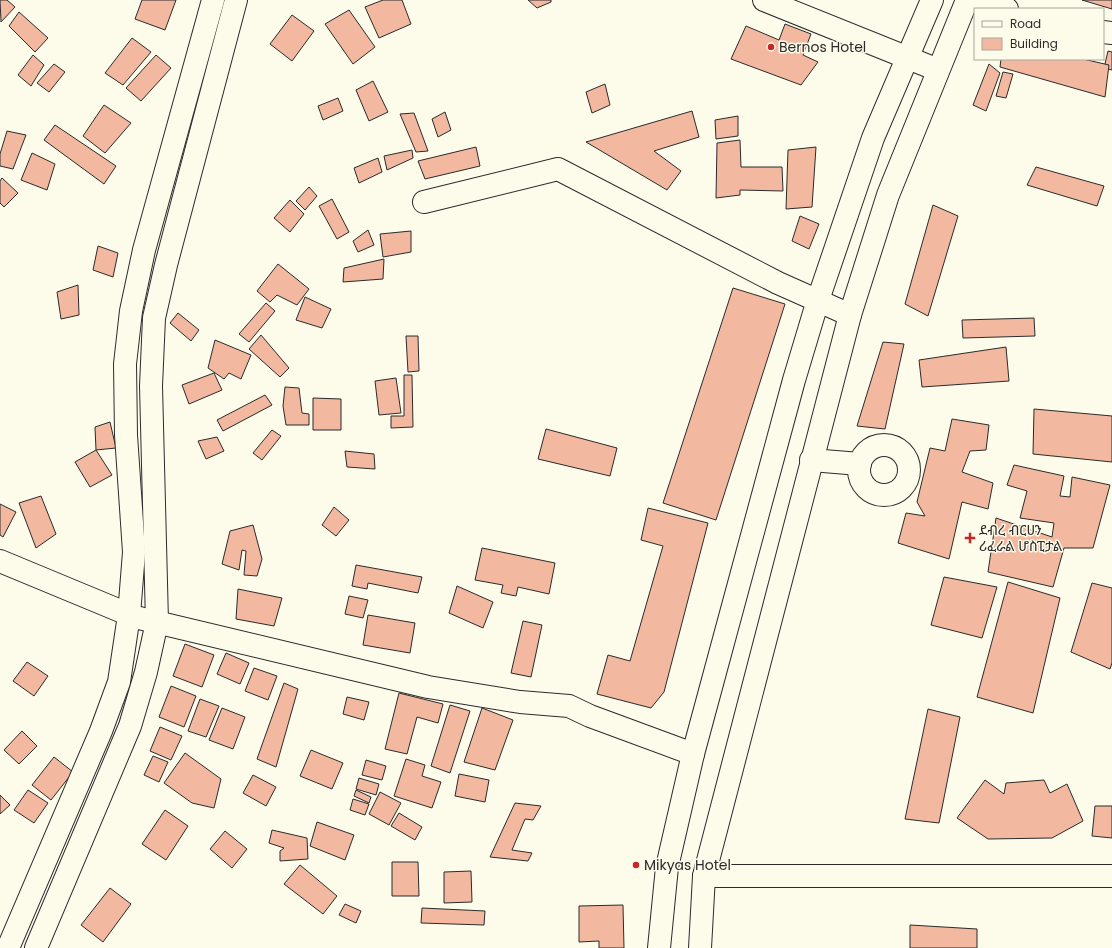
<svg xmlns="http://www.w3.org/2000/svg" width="1112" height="948" font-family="Poppins,'Noto Sans Ethiopic',sans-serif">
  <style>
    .building { fill: #f2b8a0; stroke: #2b2b2b }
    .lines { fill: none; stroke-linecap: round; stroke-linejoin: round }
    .minor-casing { stroke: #2b2b2b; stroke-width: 24 }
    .highway-casing { stroke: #2b2b2b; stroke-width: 24 }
    .minor { stroke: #fdfbea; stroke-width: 22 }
    .highway { stroke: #fdfbea; stroke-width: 22 }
    .poi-dot { fill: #c62828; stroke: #fdfbea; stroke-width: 1.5 }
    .labels { text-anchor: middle; stroke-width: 3; stroke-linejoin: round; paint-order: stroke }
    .poi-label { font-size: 14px; fill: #2b2b2b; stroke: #fdfbea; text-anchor: start }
  </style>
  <rect width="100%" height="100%" fill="#fdfbea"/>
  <g class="building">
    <path d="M0 0H7L15 7 1 22Z"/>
    <path d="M142 0H176L165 30 135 19Z"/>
    <path d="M383 0H402L411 24 379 38 365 7Z"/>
    <path d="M528 0H551V2L537 8Z"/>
    <path d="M1082 0H1112V9Z"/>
    <path d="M349 10 375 47 353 64 325 24Z"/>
    <path d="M19 12 48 38 35 52 9 26Z"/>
    <path d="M292 15 314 31 292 61 270 44Z"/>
    <path d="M785 24 811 34 803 55 818 62 801 85 731 59 746 26 779 40Z"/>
    <path d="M132 38 151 52 123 85 105 73Z"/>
    <path d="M1108 51 1112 52V70L1104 68Z"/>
    <path d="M33 55 44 65 31 86 18 75Z"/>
    <path d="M156 55 171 68 141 101 126 88Z"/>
    <path d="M1001 59H1083L1109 65 1105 97 1000 67Z"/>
    <path d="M54 64 65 72 49 92 37 83Z"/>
    <path d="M989 64 1000 73 986 111 973 105Z"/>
    <path d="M1003 72 1013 74 1006 98 996 96Z"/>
    <path d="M373 81 388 112 369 121 356 90Z"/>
    <path d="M605 84 610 105 592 113 586 92Z"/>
    <path d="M338 98 343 111 323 120 318 106Z"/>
    <path d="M104 105 131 123 105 153 83 136Z"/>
    <path d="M692 111 699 137 654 151 681 171 667 190 586 142Z"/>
    <path d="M445 112 451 130 438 137 432 119Z"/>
    <path d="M414 113 428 151 416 152 400 114Z"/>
    <path d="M738 116V136L716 139 715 120Z"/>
    <path d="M55 125 116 166 104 184 44 140Z"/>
    <path d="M7 131 26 135 13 169 0 166V154Z"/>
    <path d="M740 140 741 167H782L783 191 740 190V195L716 198 717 143Z"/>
    <path d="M476 147 480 166 425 179 418 161Z"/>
    <path d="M816 147 812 207 786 209 788 150Z"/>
    <path d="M412 150 413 158 387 170 384 156Z"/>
    <path d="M32 153 55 164 47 190 21 180Z"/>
    <path d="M378 158 382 172 359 183 354 168Z"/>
    <path d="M1036 167 1104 186 1097 206 1027 185Z"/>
    <path d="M2 178 18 193 4 207 0 203V181Z"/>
    <path d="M309 187 317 196 305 210 296 201Z"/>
    <path d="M332 199 349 232 337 239 319 206Z"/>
    <path d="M290 200 304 214 290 232 274 218Z"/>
    <path d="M933 205 958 216 928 316 905 304Z"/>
    <path d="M800 216 819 224 809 249 792 241Z"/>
    <path d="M368 230 374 245 358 252 353 241Z"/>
    <path d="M411 231V252L383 257 380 234Z"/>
    <path d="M98 246 118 253 113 277 93 270Z"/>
    <path d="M384 259 383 279 343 282 344 268Z"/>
    <path d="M278 264 309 289 297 305 277 295 270 302 257 291Z"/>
    <path d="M78 285 79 315 61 319 57 292Z"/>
    <path d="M733 288 785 304 716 520 663 503Z"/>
    <path d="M305 297 331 309 322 328 296 320Z"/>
    <path d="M266 303 275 311 249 342 239 334Z"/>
    <path d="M178 313 199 330 191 341 170 323Z"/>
    <path d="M1034 318 1035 336 963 338 962 320Z"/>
    <path d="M261 335 289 368 280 377 249 349Z"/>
    <path d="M406 336H418L419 371 408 372Z"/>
    <path d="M215 340 251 355 241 379 229 373 224 379 208 368Z"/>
    <path d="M883 342 904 344 885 429 857 426Z"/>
    <path d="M1006 347 1009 381 922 387 919 360Z"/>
    <path d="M214 373 222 390 189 404 182 385Z"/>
    <path d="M404 375H412L413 427 391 428V416H404Z"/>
    <path d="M396 378 401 413 379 415 375 381Z"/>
    <path d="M285 387 299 388 302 413 309 414V425H286L283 406Z"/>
    <path d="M265 395 272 405 223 431 217 420Z"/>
    <path d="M313 398 341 399V430H313Z"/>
    <path d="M1034 409 1112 416V462L1033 454Z"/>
    <path d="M952 419 989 425 986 450 970 451 962 472 993 483 988 509 962 502 949 559 898 543 906 513 925 516 917 502 930 448 945 451Z"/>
    <path d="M110 422 116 448 96 450 95 427Z"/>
    <path d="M546 429 617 448 610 476 538 459Z"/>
    <path d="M272 430 281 436 262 460 253 453Z"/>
    <path d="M217 437 224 451 206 459 198 441Z"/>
    <path d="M96 450 112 475 90 487 75 462Z"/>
    <path d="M345 451 374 454 375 469 347 467Z"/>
    <path d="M1014 465 1064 476 1060 496 1070 497 1072 477 1110 485 1093 548H1064L1053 587 988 572 996 518 1052 537 1054 523 1020 518 1027 491 1007 485Z"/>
    <path d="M41 496 56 534 36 548 19 503Z"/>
    <path d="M0 504 16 512 3 537 0 535Z"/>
    <path d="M334 507 349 520 336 536 322 525Z"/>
    <path d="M648 508 708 523 664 692 651 708 597 694 608 655 630 661 663 546 641 540Z"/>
    <path d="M253 525 262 559 257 576 244 575 246 551 242 550 239 570 222 564 230 531Z"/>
    <path d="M482 548 555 563 549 594 518 587 516 596 501 593 503 585 475 580Z"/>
    <path d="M356 565 422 577 418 593 368 583 367 589 352 586Z"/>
    <path d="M944 577 997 587 982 638 931 625Z"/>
    <path d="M1008 582 1060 598 1033 713 977 697Z"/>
    <path d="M1092 583 1112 588V663L1110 669 1071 652Z"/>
    <path d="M457 586 493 602 483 628 449 613Z"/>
    <path d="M238 589 282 598 274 626 236 619Z"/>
    <path d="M349 596 368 600 363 618 345 614Z"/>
    <path d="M368 615 415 623 410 653 363 645Z"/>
    <path d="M523 621 542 625 531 677 511 673Z"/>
    <path d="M185 644 214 655 202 687 173 676Z"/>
    <path d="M226 653 249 663 240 684 217 674Z"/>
    <path d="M27 662 48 676 34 696 13 681Z"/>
    <path d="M254 668 277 676 268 700 245 691Z"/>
    <path d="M284 683 298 689 276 767 257 759Z"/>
    <path d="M171 686 196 696 184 727 159 717Z"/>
    <path d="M399 693 443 704 438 723 417 717 407 754 385 749Z"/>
    <path d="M347 697 369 702 364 720 343 714Z"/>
    <path d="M200 699 219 706 206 737 188 731Z"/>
    <path d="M450 705 470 711 450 773 431 766Z"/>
    <path d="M222 708 245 717 233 749 209 740Z"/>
    <path d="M482 708 513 720 495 770 464 762Z"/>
    <path d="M928 709 960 717 939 823 905 819Z"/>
    <path d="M160 727 182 736 171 760 150 751Z"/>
    <path d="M22 731 37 746 19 764 4 750Z"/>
    <path d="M311 750 343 763 332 789 300 776Z"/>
    <path d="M185 753 221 779 214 808 192 803 164 783Z"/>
    <path d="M153 756 168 762 159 782 144 775Z"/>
    <path d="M54 757 73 772 51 800 32 785Z"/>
    <path d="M406 759 425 765 422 776 441 782 432 808 394 796Z"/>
    <path d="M366 760 386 766 382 780 362 775Z"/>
    <path d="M459 774 489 780 485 802 455 796Z"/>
    <path d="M253 775 276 787 266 806 243 793Z"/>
    <path d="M359 778 379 784 376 795 356 789Z"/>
    <path d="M985 780 1004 794 1006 783 1044 780 1050 793 1067 784 1083 821 1052 838 988 839 957 818Z"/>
    <path d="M28 790 48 803 34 823 14 810Z"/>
    <path d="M356 790 371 797 369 803 354 796Z"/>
    <path d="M380 792 401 803 389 825 369 814Z"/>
    <path d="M0 795 10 805 0 814Z"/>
    <path d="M353 799 369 804 365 815 350 810Z"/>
    <path d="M515 803 541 806 533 820 525 819 512 850 532 853 528 861 490 857Z"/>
    <path d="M1095 806H1112V838L1092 836Z"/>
    <path d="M165 810 188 826 166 860 142 844Z"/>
    <path d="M399 813 422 827 415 840 391 826Z"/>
    <path d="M317 822 354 835 345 860 310 846Z"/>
    <path d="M272 830 307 838 308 859 280 861V851L284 848 269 843Z"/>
    <path d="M225 831 247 849 232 868 210 849Z"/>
    <path d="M392 862H418L419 896H392Z"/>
    <path d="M300 865 337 896 323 914 284 884Z"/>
    <path d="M471 871 472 902 444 903V872Z"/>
    <path d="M110 888 131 904 103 942 81 925Z"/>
    <path d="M345 904 361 911 356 923 339 915Z"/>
    <path d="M623 905 624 948H599V941L579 942V906Z"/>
    <path d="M422 908 485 911 484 925 421 923Z"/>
    <path d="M910 925 977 929V948H910Z"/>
  </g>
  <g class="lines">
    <defs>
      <g id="minor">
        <path d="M764 0 938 70"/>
        <path d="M977 0 1007 9"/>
        <path d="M1103 32 1112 33"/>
        <path d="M424 202 558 169 778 283 850 315"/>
        <circle cx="884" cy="470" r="25"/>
        <path d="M811 460 860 464"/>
        <path d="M0 561 135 617 428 687 520 702 569 706 590 716 693 754"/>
        <path d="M704 876H1112"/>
        <path d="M8 948 101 731 119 682 129 615 134 552 126 435 125 364 131 311 144 250 213 0"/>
        <path d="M36 948 130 726 146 672 157 622 151 386 154 318 166 265 236 0"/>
      </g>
      <g id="highway">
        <path d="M659 948 667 867 693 754 794 380 818 300 873 138 932 0"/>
        <path d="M700 948 704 876 850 315 888 195 967 0"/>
      </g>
    </defs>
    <use href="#minor" class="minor-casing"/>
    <use href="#highway" class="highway-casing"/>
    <use href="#minor" class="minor"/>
    <use href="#highway" class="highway"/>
  </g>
  <g class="poi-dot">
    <circle cx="771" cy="47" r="4"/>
    <path d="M968 532h4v4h4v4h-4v4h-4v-4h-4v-4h4z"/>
    <circle cx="636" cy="865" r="4"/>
  </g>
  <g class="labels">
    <g class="poi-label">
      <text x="779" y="52">Bernos Hotel</text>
      <text x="979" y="535">ደብረ ብርሀን<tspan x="979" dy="16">ሪፈራል ሆስፒታል</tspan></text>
      <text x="644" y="870">Mikyas Hotel</text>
    </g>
  </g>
  <rect x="974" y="8" width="130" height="52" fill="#fdfbea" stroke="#a9a89e"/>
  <rect x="982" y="21" width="20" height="6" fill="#fdfbea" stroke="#a9a89e"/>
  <text x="1010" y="28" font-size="12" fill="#2b2b2b">Road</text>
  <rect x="982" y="38" width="20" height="12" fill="#f2b8a0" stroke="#a9a89e"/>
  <text x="1010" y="48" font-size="12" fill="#2b2b2b">Building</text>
</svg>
